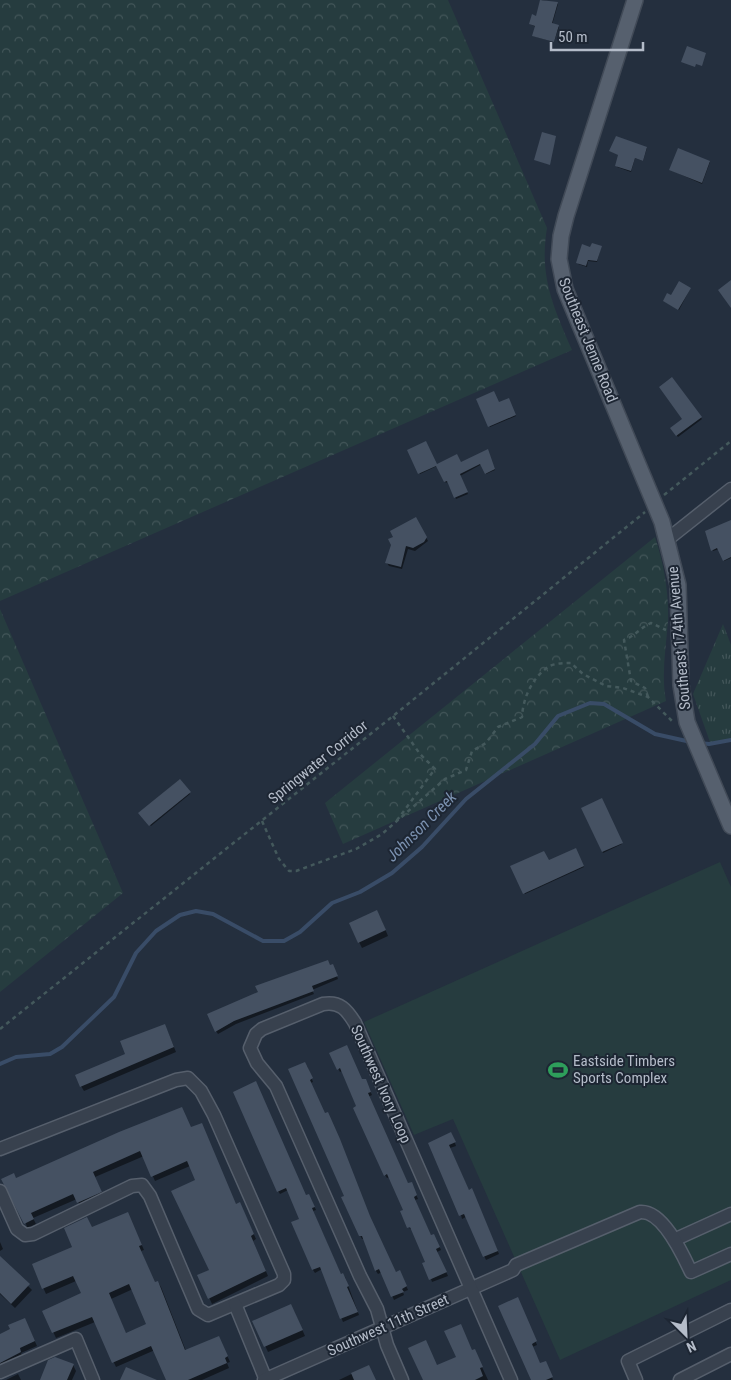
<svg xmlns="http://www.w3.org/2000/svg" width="731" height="1380" font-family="'Roboto Condensed',sans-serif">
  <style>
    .grass { fill: #263c3f }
    .forest { fill: url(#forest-crowns) }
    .park { fill: url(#park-tufts) }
    .shadow { fill: #0007; fill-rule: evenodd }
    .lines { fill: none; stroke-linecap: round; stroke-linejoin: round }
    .stream { stroke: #394c67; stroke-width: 4 }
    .building { fill: #455162; fill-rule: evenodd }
    .minor-casing { stroke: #565f6c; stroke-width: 15 }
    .major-casing { stroke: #414a57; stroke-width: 18 }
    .path { stroke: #44595c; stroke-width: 2.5; stroke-dasharray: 4 4; stroke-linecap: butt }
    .minor { stroke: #38414e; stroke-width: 12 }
    .major { stroke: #56606e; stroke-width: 15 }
    .labels { text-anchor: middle; stroke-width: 4; stroke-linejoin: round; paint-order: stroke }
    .street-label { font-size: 15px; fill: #b4bcc9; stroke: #1d2633 }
    .poi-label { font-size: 15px; fill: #b4bcc9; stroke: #1d2633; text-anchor: start }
    .water-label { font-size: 16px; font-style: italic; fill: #7c92b1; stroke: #1d2633 }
  </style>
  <defs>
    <pattern id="forest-crowns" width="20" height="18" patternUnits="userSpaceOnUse" patternTransform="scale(1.25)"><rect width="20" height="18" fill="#263c3f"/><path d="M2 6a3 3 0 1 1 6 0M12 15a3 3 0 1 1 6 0" fill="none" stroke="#435659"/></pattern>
    <pattern id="park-tufts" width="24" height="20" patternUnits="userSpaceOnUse" patternTransform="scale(1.25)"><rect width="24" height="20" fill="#263c3f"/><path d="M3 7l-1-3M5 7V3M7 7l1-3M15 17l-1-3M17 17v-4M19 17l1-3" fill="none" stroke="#435659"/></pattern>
  </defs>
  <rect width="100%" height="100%" fill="#242f3e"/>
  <path class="grass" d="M720 862 731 887V1280L560 1360 453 1119 414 1135 364 1022Z"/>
  <g class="forest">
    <path d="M0 0H448L547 228C539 276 553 306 572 350L0 601Z"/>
    <path d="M655 537C664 565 669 592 668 621 666 648 661 674 666 701L343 844 325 803Z"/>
    <path d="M0 609 123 893 0 992Z"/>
  </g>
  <path class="park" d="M723 624 731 645V741L711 745 693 694Z"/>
  <g class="shadow">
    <path d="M542 0 558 4 552 25 559 27 554 42 533 36 536 27 530 24 537 17Z"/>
    <path d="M647 148 643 161 635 158 631 172 617 167 619 155 610 151Z"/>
    <path d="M710 162 702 184 671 170Z"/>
    <path d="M601 247 597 262 588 261 587 267 578 264 591 248Z"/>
    <path d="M690 289 679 310 664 301 671 297Z"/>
    <path d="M672 379 702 419 678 437 671 428 684 419Z"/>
    <path d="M477 400 498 404 508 400 516 416 490 427Z"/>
    <path d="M409 450 436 466 461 463 487 451 495 470 486 474 482 464 460 476 468 494 456 499 448 481 446 483 437 466 420 474Z"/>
    <path d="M415 518 428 541 415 551 408 549 402 569 389 566 387 563 394 537Z"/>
    <path d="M731 521V558L724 561 719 549 713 551 707 532Z"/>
    <path d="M179 780 190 794 151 826 140 813Z"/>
    <path d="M602 800 622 844 603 853 583 808Z"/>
    <path d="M575 849 584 867 525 894 512 867 548 862Z"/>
    <path d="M380 917 388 936 362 948 350 924Z"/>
    <path d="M330 966 334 968 338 979 312 990 314 994 236 1024 218 1034 216 1031Z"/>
    <path d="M167 1030 176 1052 84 1091 81 1086Z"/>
    <path d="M331 1054 367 1084 372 1095 368 1097 408 1184 413 1187 418 1199 415 1200 431 1236 436 1239 441 1250 437 1252 448 1276 432 1282 431 1279 424 1264 427 1263 412 1229H409L416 1225 404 1211 390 1177 387 1178 385 1175 342 1071 340 1072Z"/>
    <path d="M307 1066 313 1082 310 1083 371 1221 396 1273 401 1274 408 1290 403 1292 404 1295 394 1300 382 1272 378 1274 376 1271 365 1238 362 1239 360 1235 346 1197 290 1070Z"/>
    <path d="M235 1092 306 1196 311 1199 316 1210 313 1211 341 1275 345 1277 359 1315 343 1322 322 1269 315 1273 313 1270 300 1219 288 1190 280 1194 278 1191Z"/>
    <path d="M191 1129 236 1205 242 1209 256 1239 253 1241 268 1276 212 1304 199 1275 210 1270 197 1181 190 1166 155 1181 144 1156 95 1177 104 1197 81 1208 77 1199 33 1218 36 1224 27 1228 16 1179Z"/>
    <path d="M453 1137 456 1146 450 1148 469 1191 473 1193 499 1254 486 1260 466 1217 462 1219 461 1215 429 1143Z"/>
    <path d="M130 1219 144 1250 141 1251 155 1284 158 1282 161 1287 186 1351 221 1342 230 1362 227 1363 229 1368 202 1380H168L155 1350 116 1367 95 1322 56 1338 44 1312 83 1294 76 1281 46 1294 33 1265 73 1247 92 1229ZM133 1289 148 1324 126 1334 111 1299Z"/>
    <path d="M0 1242 3 1249 0 1251Z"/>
    <path d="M1 1259 32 1290 15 1308 0 1294Z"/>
    <path d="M519 1302 537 1345 532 1347 540 1365 547 1366 553 1380H533Z"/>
    <path d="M294 1311 305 1336 268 1352 254 1321Z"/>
    <path d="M27 1324 37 1346 21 1353 23 1357 0 1370V1335Z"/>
    <path d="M472 1352 476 1354 488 1380H424L437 1367Z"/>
    <path d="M73 1365 76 1371 72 1380H41Z"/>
    <path d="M368 1366 375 1380H339Z"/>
    <path d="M18 1374 21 1380H6Z"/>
  </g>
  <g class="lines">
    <g class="stream">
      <path d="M700 743 709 744 731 740"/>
      <path d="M0 1064 16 1057 50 1054 62 1047 114 997 136 953 156 931 180 915 196 911 213 914 263 941H284L300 932 332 903 360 892 392 873 422 847 466 799 535 744 558 716 590 703 604 704 655 734 691 742"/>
    </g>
  </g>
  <g class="building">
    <path d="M540 0 558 2 552 23 559 25 554 42 532 36 535 26 529 24 532 14 536 16Z"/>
    <path d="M687 46 706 53 702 66 696 64 695 67 681 62Z"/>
    <path d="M542 132 556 136 550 165 534 160Z"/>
    <path d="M616 136 647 147 643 161 635 158 631 171 615 166 618 155 609 151Z"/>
    <path d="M678 148 710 161 702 183 669 170Z"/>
    <path d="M592 243 602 246 597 261 588 260 586 266 576 263 582 244 590 247Z"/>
    <path d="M731 280V308L718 290Z"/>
    <path d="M679 281 691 288 678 310 663 301 667 293 671 295Z"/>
    <path d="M672 377 702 417 676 436 670 428 682 419 659 387Z"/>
    <path d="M494 391 499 402 509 398 516 415 488 427 476 399Z"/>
    <path d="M426 441 437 464 457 454 461 462 488 449 495 469 485 474 480 464 460 474 468 492 454 498 447 481 444 482 436 466 418 474 407 450Z"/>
    <path d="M416 517 427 537 424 542 413 548 406 546 401 567 385 563 391 545 388 539 393 537 390 531Z"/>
    <path d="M731 520V557L723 561 717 548 711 551 705 531Z"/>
    <path d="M180 779 191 792 149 826 138 813Z"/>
    <path d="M602 798 623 843 602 852 581 808Z"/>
    <path d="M576 848 584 866 523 894 510 866 544 851 549 860Z"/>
    <path d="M377 910 386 930 358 943 349 923Z"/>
    <path d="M328 960 330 965 333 964 338 976 312 986 314 991 234 1021 215 1032 207 1014 258 992 255 986Z"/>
    <path d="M165 1024 174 1047 80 1087 75 1075 125 1054 120 1041Z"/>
    <path d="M347 1045 362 1079H366L371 1092 368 1093 408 1183 412 1182 417 1195 414 1197 427 1226 431 1235 434 1234 440 1247 436 1249 447 1272 429 1280 422 1263 425 1262 410 1227 407 1228 400 1211 403 1210 387 1174 384 1176 353 1108 356 1106 340 1068 337 1070 329 1053Z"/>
    <path d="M305 1062 313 1078 310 1080 325 1113 328 1112 340 1139 370 1216 396 1272 400 1270 407 1286 402 1289 404 1292 391 1297 379 1269 375 1271 362 1236H359L341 1197 344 1196 288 1069Z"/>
    <path d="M256 1081 306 1195 309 1194 315 1207 312 1208 341 1274 343 1273 349 1286 347 1287 358 1312 340 1319 320 1267 312 1270 291 1222 299 1219 286 1188 277 1192 233 1092Z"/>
    <path d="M182 1107 191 1127 202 1123 236 1204 240 1202 254 1234 251 1236 266 1271 208 1299 197 1275 209 1270 171 1191 195 1180 187 1161 151 1177 140 1151 93 1172 102 1192 77 1203 73 1194 31 1213 34 1219 24 1224 1 1179 14 1173 16 1178 119 1132Z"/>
    <path d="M451 1132 456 1142 449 1145 469 1190 472 1188 498 1251 483 1257 464 1214 459 1216 428 1143Z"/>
    <path d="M128 1212 142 1245 139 1246 155 1282 158 1281 185 1350 219 1336 228 1356 225 1358 227 1363 188 1380H166L151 1346 112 1363 92 1317 52 1333 42 1311 81 1293 73 1276 42 1289 32 1264 72 1247 64 1228 87 1217 92 1227ZM129 1284 146 1324 126 1333 109 1293Z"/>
    <path d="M0 1256 30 1284 11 1304 0 1293Z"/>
    <path d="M518 1297 537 1341 532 1344 540 1363 546 1361 553 1377 546 1380H531L498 1306Z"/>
    <path d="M291 1304 303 1330 264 1347 252 1321Z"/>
    <path d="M25 1318 35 1341 20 1348 21 1352 0 1363V1334L10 1329 8 1325Z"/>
    <path d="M461 1324 472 1350 475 1349 483 1367 480 1368 483 1376 475 1380H423L408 1348 426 1340 437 1365 456 1357 444 1331Z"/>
    <path d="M55 1357 74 1364 67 1380H40L48 1360Z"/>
    <path d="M369 1365 376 1380H354L351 1373Z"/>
    <path d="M126 1367 157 1380H120Z"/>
  </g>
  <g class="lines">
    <defs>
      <g id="minor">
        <path d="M668 539 731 489"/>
        <path d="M0 1149 176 1080 188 1078 201 1091 214 1115 284 1274V1280L279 1285 208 1315 198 1309 150 1196 142 1185 132 1186 33 1234 25 1235 17 1229 0 1191"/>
        <path d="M676 1239 731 1214"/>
        <path d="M235 1304 266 1380"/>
        <path d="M0 1372 76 1339 93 1380"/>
        <path d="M264 1380 513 1270 516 1265 640 1212C663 1210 683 1255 691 1272L731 1254"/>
        <path d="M402 1380 387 1345 377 1309 360 1276 276 1086 257 1063 250 1048 256 1034 262 1029 323 1004C340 1001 347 1010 355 1023L511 1380"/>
        <path d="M636 1380 628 1361 731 1310"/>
        <path d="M680 1380 731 1354"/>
      </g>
      <path id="major" d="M635 0 566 216 561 236 559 259 565 289 662 522 678 585 681 685 687 722 731 826"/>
    </defs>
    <use href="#minor" class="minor-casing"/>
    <use href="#major" class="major-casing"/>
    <g class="path">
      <path d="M664 495 731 441"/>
      <path d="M648 697 645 688 631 681 624 640C635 636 640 628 651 623L666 630"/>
      <path d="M393 716 420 754 435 769 395 823"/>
      <path d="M262 821 279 859 289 871H296L356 849 382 834 445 779 466 770 472 751 486 743 498 727 522 717C523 698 532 678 548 667 554 663 565 663 571 663L583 674 606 686 623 688 648 697 674 723"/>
      <path d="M0 1029 393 716 645 512"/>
    </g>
    <use href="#minor" class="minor"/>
    <use href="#major" class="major"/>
  </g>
  <defs>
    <symbol id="stadium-bare" viewBox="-9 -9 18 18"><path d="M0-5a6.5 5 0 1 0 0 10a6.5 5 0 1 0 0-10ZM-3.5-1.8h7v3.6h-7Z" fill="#2e9e5b" stroke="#1d2633" stroke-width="2.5" paint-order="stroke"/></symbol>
  </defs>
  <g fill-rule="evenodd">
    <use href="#stadium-bare" x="544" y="1056" width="28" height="28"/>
  </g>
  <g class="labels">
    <g class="street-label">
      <text transform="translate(588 340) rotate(68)" y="5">Southeast Jenne Road</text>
      <text transform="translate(679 638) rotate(-95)" y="5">Southeast 174th Avenue</text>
      <text transform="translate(318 762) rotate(-39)" y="5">Springwater Corridor</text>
      <text transform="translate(381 1084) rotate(66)" y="5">Southwest Ivory Loop</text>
      <text transform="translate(388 1325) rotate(-24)" y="5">Southwest 11th Street</text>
    </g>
    <g class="poi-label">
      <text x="573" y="1066">Eastside Timbers<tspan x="573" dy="17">Sports Complex</tspan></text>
    </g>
    <g class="water-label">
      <text transform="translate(421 826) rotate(-45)" y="6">Johnson Creek</text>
    </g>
  </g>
  <g transform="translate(686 1335) rotate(156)" stroke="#1d2633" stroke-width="4" paint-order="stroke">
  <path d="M0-4L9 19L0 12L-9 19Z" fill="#b4bcc9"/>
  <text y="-8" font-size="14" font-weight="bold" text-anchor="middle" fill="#b4bcc9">N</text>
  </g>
  <path d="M551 42v8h92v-8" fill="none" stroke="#b4bcc9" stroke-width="2.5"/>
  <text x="558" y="42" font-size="15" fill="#b4bcc9" stroke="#1d2633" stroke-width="4" paint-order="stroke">50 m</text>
</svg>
